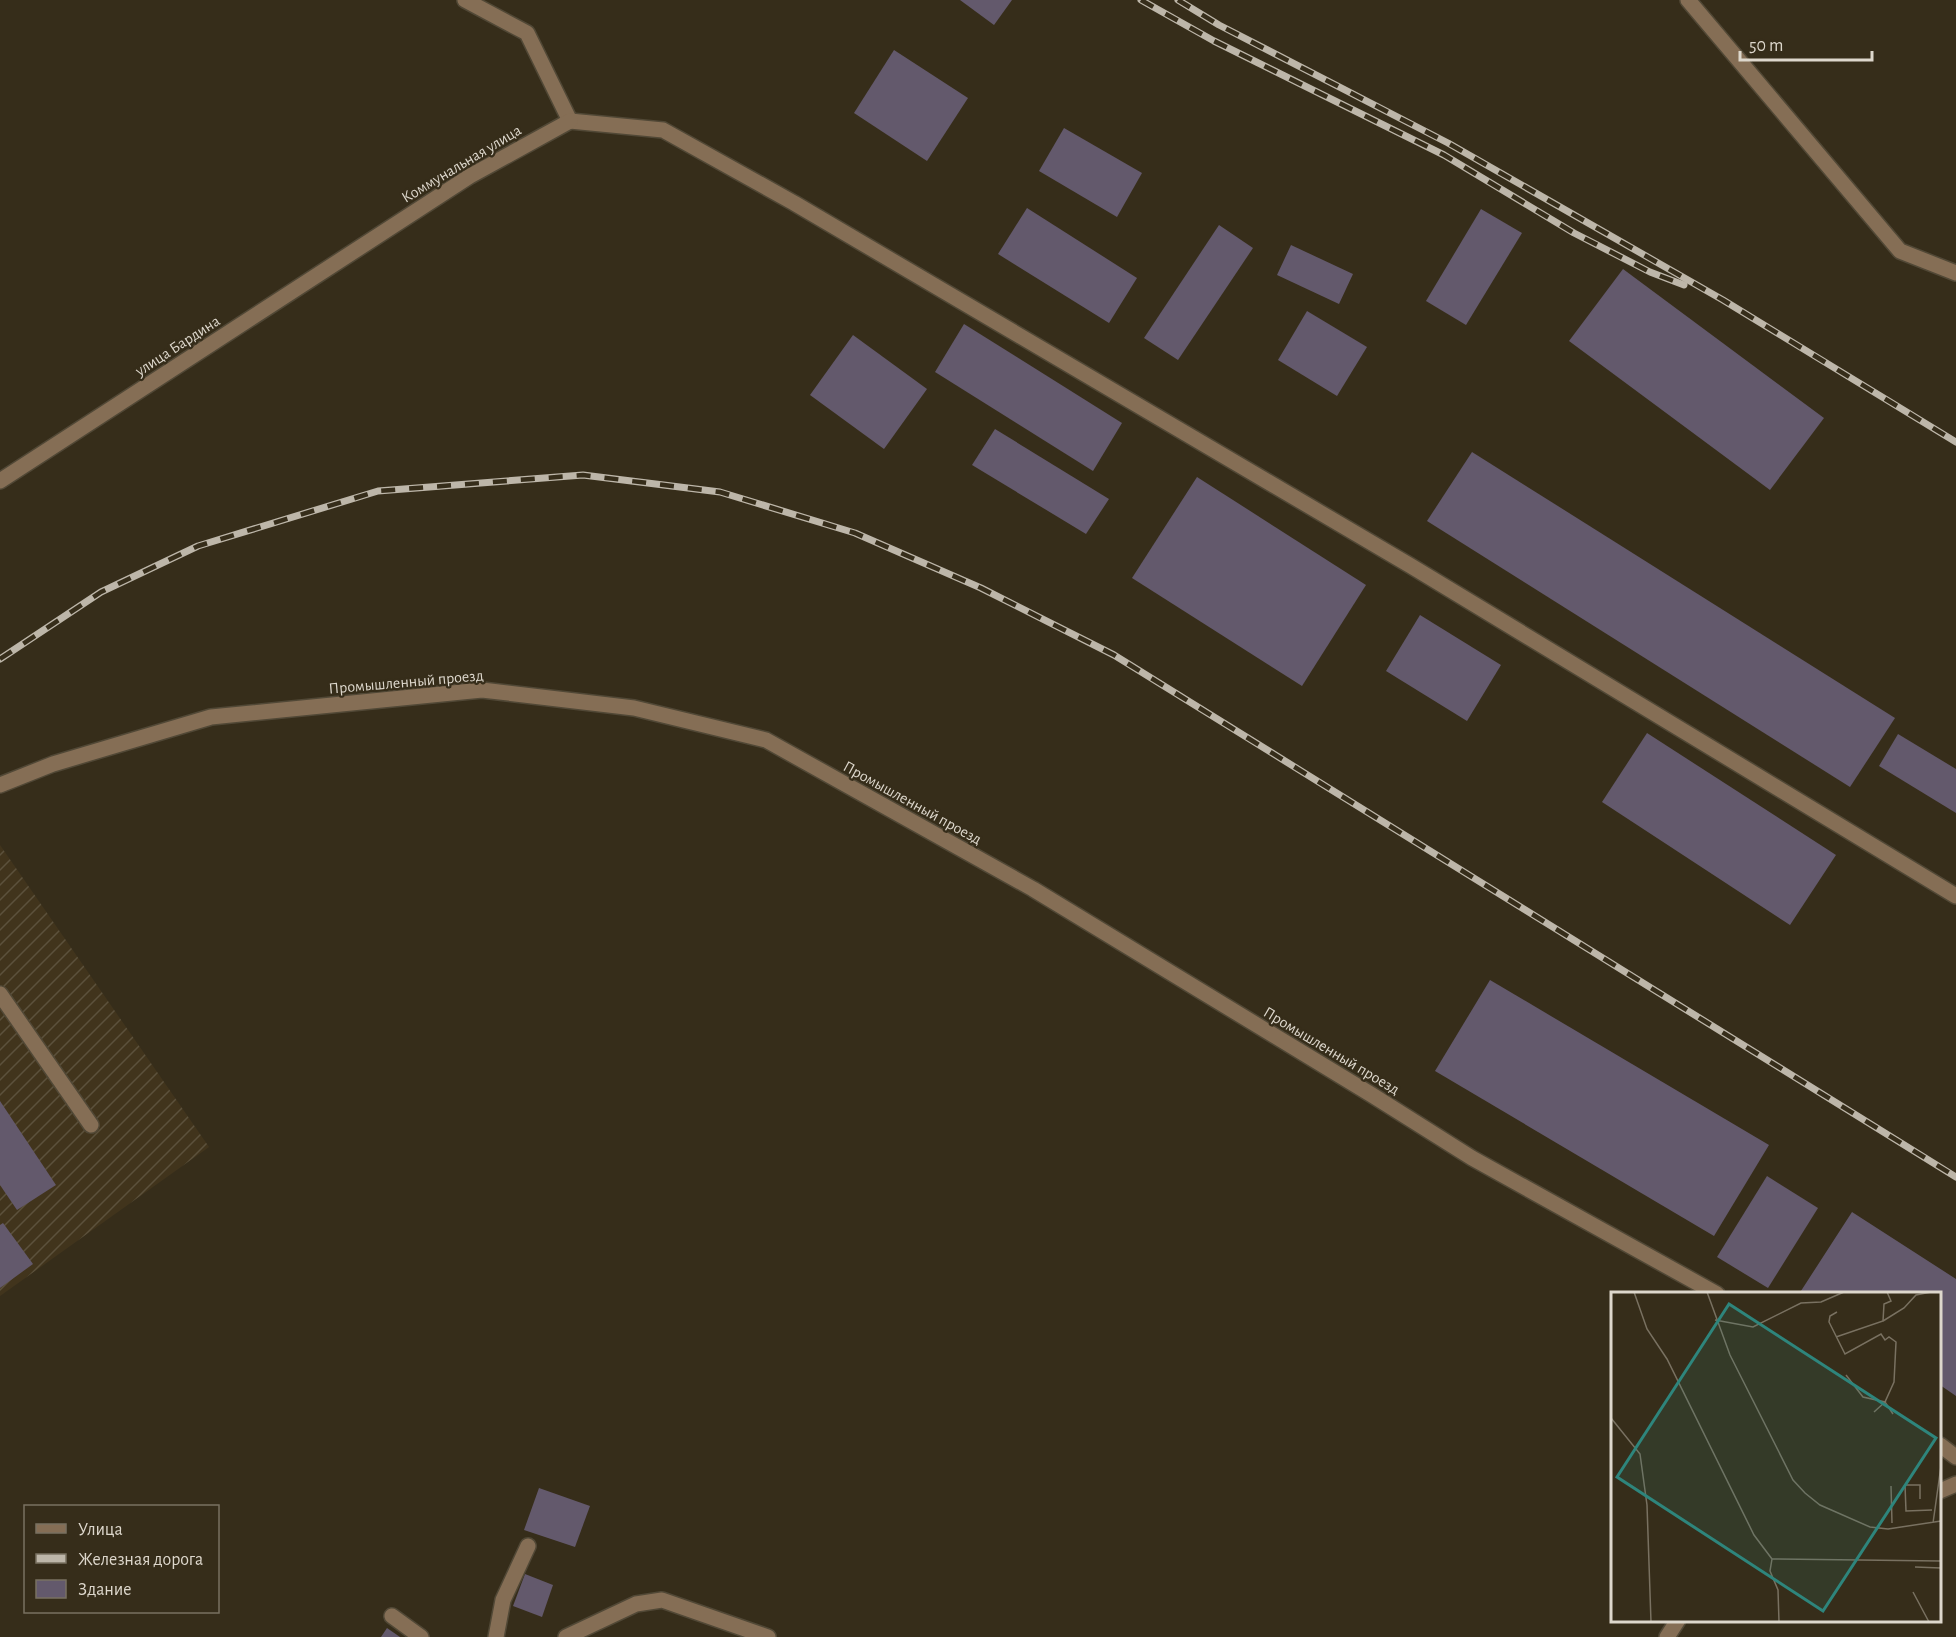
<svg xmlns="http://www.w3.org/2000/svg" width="1956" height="1637" font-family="'Alegreya Sans',sans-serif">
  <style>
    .industrial { fill: url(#industrial-furrows) }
    .building { fill: #63596c }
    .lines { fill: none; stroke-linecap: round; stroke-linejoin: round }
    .minor-casing { stroke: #514836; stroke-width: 18 }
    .minor { stroke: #856e55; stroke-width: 15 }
    .rail-casing { stroke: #bdb6a9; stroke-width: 7 }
    .rail { stroke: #362d1a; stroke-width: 4.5; stroke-dasharray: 14; stroke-linecap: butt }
    .labels { text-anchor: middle; stroke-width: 4.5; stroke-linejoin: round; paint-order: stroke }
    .street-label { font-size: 16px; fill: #ddd7cc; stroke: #362d1a }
    .inset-road { fill: none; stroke: #797161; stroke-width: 1.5 }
    .view { fill: #2e857c; fill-opacity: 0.15; stroke: #2e857c; stroke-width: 3 }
    .inset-edge { fill: none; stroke: #ddd7cc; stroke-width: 3 }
  </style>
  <defs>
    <pattern id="industrial-furrows" width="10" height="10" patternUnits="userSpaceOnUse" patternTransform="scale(1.5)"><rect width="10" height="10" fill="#41341c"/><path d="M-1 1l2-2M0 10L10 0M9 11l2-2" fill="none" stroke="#5c513c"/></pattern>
  </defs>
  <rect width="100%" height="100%" fill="#362d1a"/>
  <path class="industrial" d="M0 845 209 1147 0 1296Z"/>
  <g class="building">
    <path d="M960 0H1012L994 25Z"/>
    <path d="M894 50 968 98 927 161 854 113Z"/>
    <path d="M1064 128 1142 173 1117 217 1039 171Z"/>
    <path d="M1027 208 1137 278 1109 323 998 254Z"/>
    <path d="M1481 209 1522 233 1466 325 1426 301Z"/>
    <path d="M1219 225 1253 248 1178 360 1144 338Z"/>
    <path d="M1291 245 1353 274 1339 304 1277 275Z"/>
    <path d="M1623 269 1824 418 1770 490 1569 341Z"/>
    <path d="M1307 311 1367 347 1337 396 1278 360Z"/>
    <path d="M964 324 1122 423 1093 471 935 372Z"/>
    <path d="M853 335 927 389 884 449 810 395Z"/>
    <path d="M995 429 1109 499 1086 534 972 465Z"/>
    <path d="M1472 452 1895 718 1850 787 1427 521Z"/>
    <path d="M1197 477 1366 585 1302 686 1132 578Z"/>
    <path d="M1420 615 1501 665 1467 721 1386 671Z"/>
    <path d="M1647 733 1836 855 1790 925 1602 802Z"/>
    <path d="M1898 734 1956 769V813L1879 766Z"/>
    <path d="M1490 980 1769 1145 1714 1236 1435 1071Z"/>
    <path d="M0 1101 56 1185 17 1210 0 1185Z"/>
    <path d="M1767 1176 1818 1208 1768 1288 1717 1257Z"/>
    <path d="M1852 1212 1956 1279V1396L1940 1385V1294H1799Z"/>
    <path d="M3 1223 33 1264 0 1288V1225Z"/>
    <path d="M539 1488 590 1506 575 1547 524 1530Z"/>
    <path d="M525 1574 553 1585 542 1617 513 1606Z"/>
    <path d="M387 1628 400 1637H381Z"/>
  </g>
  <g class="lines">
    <defs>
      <g id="minor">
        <path d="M465 0 527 33 570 121"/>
        <path d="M1688 0 1900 251 1956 273"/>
        <path d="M570 121 663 130 794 203 1411 566 1956 896"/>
        <path d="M0 481 470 176 570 121"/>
        <path d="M0 785 53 764 211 717 482 690 634 708 766 740 1033 889 1372 1095 1472 1158 1717 1294"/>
        <path d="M0 994 91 1125"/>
        <path d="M1940 1445 1956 1457"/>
        <path d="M1940 1491 1956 1484"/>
        <path d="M392 1616 421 1637"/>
        <path d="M496 1637 503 1600 528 1546"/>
        <path d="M566 1637 636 1604 662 1600 768 1637"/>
        <path d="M1667 1637 1678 1620"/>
      </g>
    </defs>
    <use href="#minor" class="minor-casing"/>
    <use href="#minor" class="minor"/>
    <defs>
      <g id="rail">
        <path d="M1141 0 1214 41 1444 155 1574 233 1650 272 1684 285"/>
        <path d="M1178 0 1219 25 1448 143 1723 300 1956 442"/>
        <path d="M0 659 101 592 198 546 378 491 583 475 720 492 855 533 981 588 1114 655 1956 1177"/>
      </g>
    </defs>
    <use href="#rail" class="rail-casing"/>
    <use href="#rail" class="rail"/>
  </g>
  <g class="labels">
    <g class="street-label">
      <text transform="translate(461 163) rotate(-31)" y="6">Коммунальная улица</text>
      <text transform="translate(177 345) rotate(-33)" y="6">улица Бардина</text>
      <text transform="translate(406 681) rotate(-5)" y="6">Промышленный проезд</text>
      <text transform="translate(913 802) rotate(29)" y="6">Промышленный проезд</text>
      <text transform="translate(1332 1050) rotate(31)" y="6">Промышленный проезд</text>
    </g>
  </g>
  <g transform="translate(1611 1292)">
    <rect width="330" height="330" fill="#362d1a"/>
    <path class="inset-road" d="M23 0 36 37 56 67 143 243 161 267M96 0 119 63 182 188 194 201 209 213 259 235 277 237 330 229M226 20 219 24 218 30 234 62 270 42 274 48 278 45 285 50 283 90 274 110 282 122M104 28 142 35 190 11 210 10 233 0M272 29 293 16 305 3 320 0M225 45 272 29 273 12 280 9 276 0M235 83 252 105 274 110 263 120M0 126 29 162 36 213 40 330M280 194 281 231M309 207V193H294L295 219 321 218M322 231 330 174M161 267 330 269M161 267 159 279 167 298 168 330M304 275 330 276M302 300 318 330"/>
    <path class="view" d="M118 12 325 146 212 319 6 185Z"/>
    <rect width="330" height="330" class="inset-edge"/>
  </g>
  <rect x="24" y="1505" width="195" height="108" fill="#362d1a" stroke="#797161" stroke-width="1.5"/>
  <rect x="36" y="1524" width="30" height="9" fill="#856e55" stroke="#797161" stroke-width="1.5"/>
  <text x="78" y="1535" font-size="18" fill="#ddd7cc">Улица</text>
  <rect x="36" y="1554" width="30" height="9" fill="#bdb6a9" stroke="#797161" stroke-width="1.5"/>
  <text x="78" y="1565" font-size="18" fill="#ddd7cc">Железная дорога</text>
  <rect x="36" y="1580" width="30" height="18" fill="#63596c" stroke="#797161" stroke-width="1.5"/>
  <text x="78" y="1595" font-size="18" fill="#ddd7cc">Здание</text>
  <path d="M1740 51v9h132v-9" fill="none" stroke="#ddd7cc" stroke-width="3"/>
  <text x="1749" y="51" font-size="18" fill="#ddd7cc" stroke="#362d1a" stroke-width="4.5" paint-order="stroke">50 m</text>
</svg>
